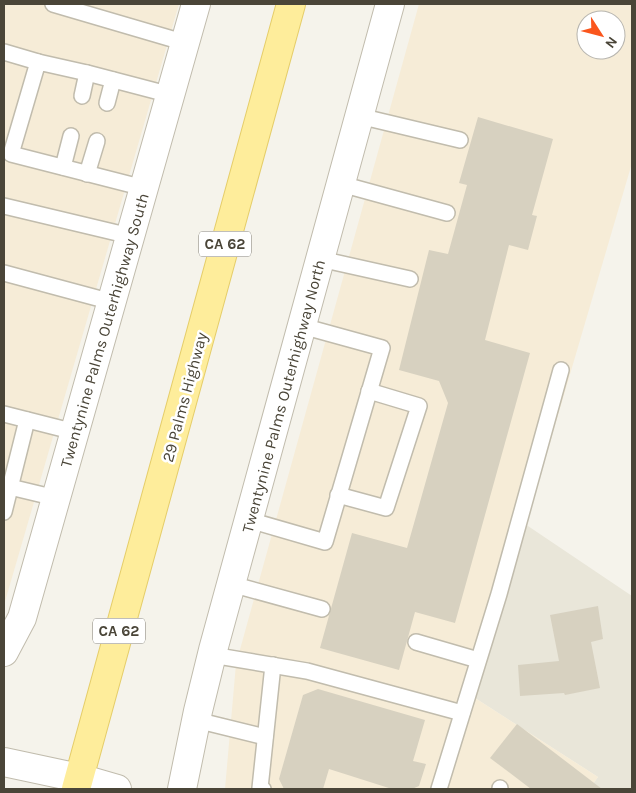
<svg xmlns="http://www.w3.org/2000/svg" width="636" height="793" font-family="Karla,sans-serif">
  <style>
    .residential { fill: #e9e6d9 }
    .commercial { fill: #f6ecd7; fill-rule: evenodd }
    .building { fill: #d7d1c0 }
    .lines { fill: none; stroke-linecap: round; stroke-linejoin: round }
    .service-casing { stroke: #c1bcad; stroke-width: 18 }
    .minor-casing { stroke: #c1bcad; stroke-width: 30 }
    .primary-casing { stroke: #e5cd69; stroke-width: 30 }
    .service { stroke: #fff; stroke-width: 15 }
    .minor { stroke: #fff; stroke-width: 28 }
    .primary { stroke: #feed9b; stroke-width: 28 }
    .labels { text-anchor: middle; stroke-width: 5; stroke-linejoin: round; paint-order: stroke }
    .shield { fill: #fff; stroke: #807d74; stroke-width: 1 }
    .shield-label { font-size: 15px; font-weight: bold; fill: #4a4538 }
    .street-label { font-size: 16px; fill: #4a4538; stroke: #fff }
  </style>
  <rect width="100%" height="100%" fill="#f5f3eb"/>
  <path class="residential" d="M525 524 632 596V789H589L598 777 475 698Z"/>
  <g class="commercial">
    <path d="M4 4H179L4 605Z"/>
    <path d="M419 4H632V163L475 698 598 777 589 789H225L236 664ZM586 20H616V50H586Z"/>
  </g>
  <g class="building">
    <path d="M478 117 553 139 532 215 537 216 528 250 509 245 485 340 530 353 455 623 415 612 399 670 320 648 352 533 407 548 448 403 439 381 399 370 429 250 448 254 467 185 459 183Z"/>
    <path d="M598 606 603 639 591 642 600 688 565 695 564 693 520 696 518 665 559 661 550 615Z"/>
    <path d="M318 689 425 720 413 761 426 764 419 786 412 789H392L329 769 323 789H284L279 779 303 695Z"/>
    <path d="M517 724 602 789H531L490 758Z"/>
  </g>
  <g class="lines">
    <defs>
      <g id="service">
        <path d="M53 4 186 43"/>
        <path d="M4 52 38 62"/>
        <path d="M82 96 87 73"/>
        <path d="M107 103 113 80"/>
        <path d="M359 116 460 140"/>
        <path d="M63 167 71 136"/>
        <path d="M87 174 97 141"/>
        <path d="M341 184 447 213"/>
        <path d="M144 188 11 154 38 62 87 73 171 95"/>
        <path d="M4 206 130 236"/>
        <path d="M320 259 410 279"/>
        <path d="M4 273 112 302"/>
        <path d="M4 414 75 432"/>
        <path d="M10 487 56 498"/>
        <path d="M338 495 386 508 419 406 369 391"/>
        <path d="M4 512 27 420"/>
        <path d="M249 520 325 542 382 348 302 326"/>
        <path d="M231 584 322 609"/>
        <path d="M416 642 478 660"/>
        <path d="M212 655 307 671 462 713"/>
        <path d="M196 720 265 737"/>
        <path d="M263 789 260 788 273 665"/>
        <path d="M439 789 499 594 561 370"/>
        <path d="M500 789V788"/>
      </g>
      <g id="minor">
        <path d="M4 652 22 618 196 4"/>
        <path d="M4 762 79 778 117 789"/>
        <path d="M182 789 198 711 213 650 390 4"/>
      </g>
      <path id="primary" d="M76 789 291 4"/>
    </defs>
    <use href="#service" class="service-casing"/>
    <use href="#minor" class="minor-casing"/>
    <use href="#primary" class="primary-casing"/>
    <use href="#service" class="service"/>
    <use href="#minor" class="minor"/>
    <use href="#primary" class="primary"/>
  </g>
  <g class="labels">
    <g class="shield">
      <rect x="199" y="231.5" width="52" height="25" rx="4"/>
      <rect x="93" y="618.5" width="52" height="25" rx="4"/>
    </g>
    <g class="shield-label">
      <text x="225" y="249">CA 62</text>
      <text x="119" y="636">CA 62</text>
    </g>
    <g class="street-label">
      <text transform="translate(104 330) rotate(-74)" y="6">Twentynine Palms Outerhighway South</text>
      <text transform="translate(283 396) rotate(-75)" y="6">Twentynine Palms Outerhighway North</text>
      <text transform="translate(184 397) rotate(-75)" y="6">29 Palms Highway</text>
    </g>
  </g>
  <rect width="636" height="793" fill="none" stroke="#4a4538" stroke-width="10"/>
  <g transform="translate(601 35) rotate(126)"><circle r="24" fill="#ffffff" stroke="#b7b5af"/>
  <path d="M0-4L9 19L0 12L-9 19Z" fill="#fa561d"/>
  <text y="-8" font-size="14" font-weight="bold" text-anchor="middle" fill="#4a4538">N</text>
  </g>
</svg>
